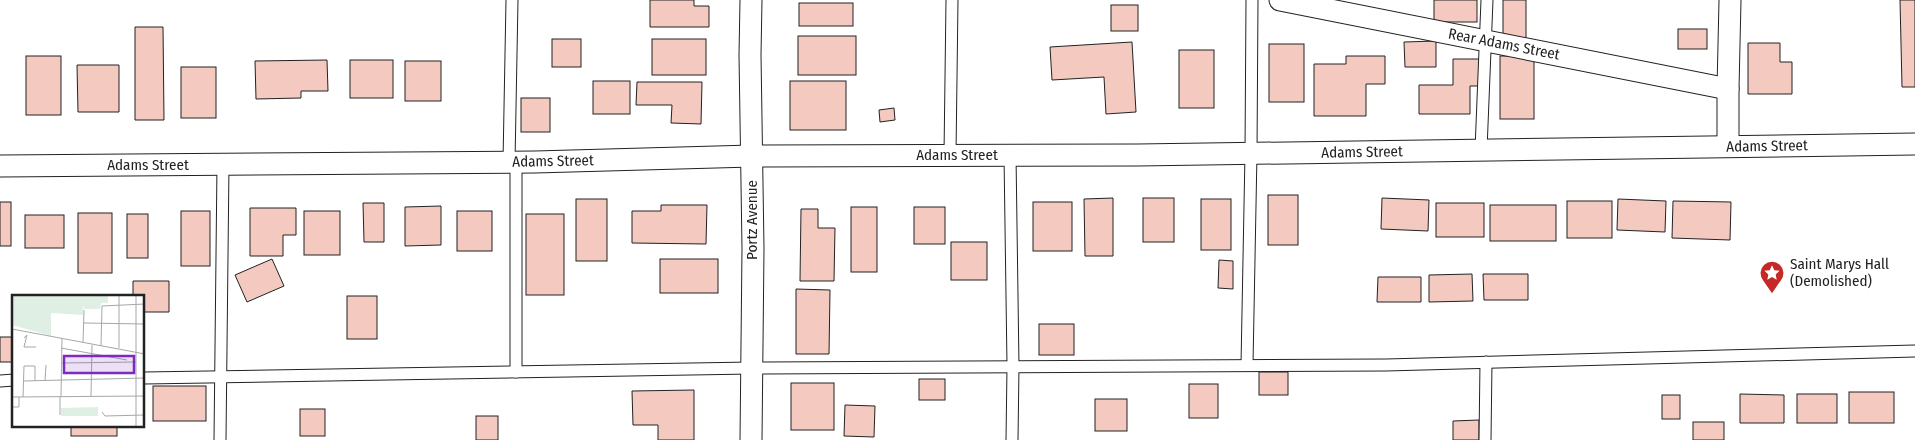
<svg xmlns="http://www.w3.org/2000/svg" width="1915" height="440" font-family="'Fira Sans Condensed',sans-serif">
  <style>
    .building { fill: #f3c9c0; stroke: #222 }
    .lines { fill: none; stroke-linecap: round; stroke-linejoin: round }
    .service-casing { stroke: #222; stroke-width: 13 }
    .minor-casing { stroke: #222; stroke-width: 23 }
    .service { stroke: #fff; stroke-width: 11 }
    .minor { stroke: #fff; stroke-width: 21 }
    .labels { text-anchor: middle; stroke-width: 4; stroke-linejoin: round; paint-order: stroke }
    .street-label { font-size: 15px; fill: #222; stroke: #fff }
    .poi-label { font-size: 15px; fill: #222; stroke: #fff; text-anchor: start }
    .inset-road { fill: none; stroke: #a7a7a7; stroke-width: 1 }
    .view { fill: #7b2cbf; fill-opacity: 0.15; stroke: #7b2cbf; stroke-width: 2.5 }
    .inset-edge { fill: none; stroke: #222; stroke-width: 2.5 }
  </style>
  <rect width="100%" height="100%" fill="#fff"/>
  <g class="building">
    <path d="M650 0H694V6H709V27H650Z"/>
    <rect x="1434" y="0" width="43" height="22"/>
    <rect x="1503" y="0" width="23" height="38"/>
    <path d="M1900 0H1915V87H1902Z"/>
    <rect x="799" y="3" width="54" height="23"/>
    <rect x="1111" y="5" width="27" height="26"/>
    <path d="M135 27H163L164 120H135Z"/>
    <rect x="1678" y="29" width="29" height="20"/>
    <rect x="798" y="36" width="58" height="39"/>
    <rect x="552" y="39" width="29" height="28"/>
    <rect x="652" y="39" width="54" height="36"/>
    <path d="M1436 41V67H1405L1404 42Z"/>
    <path d="M1132 42 1136 112 1106 114 1104 77 1052 80 1050 47Z"/>
    <path d="M1748 43H1780V62H1792V94H1748Z"/>
    <rect x="1269" y="44" width="35" height="58"/>
    <rect x="1179" y="50" width="35" height="58"/>
    <rect x="26" y="56" width="35" height="59"/>
    <path d="M1346 56H1385V84H1366V116H1314V64H1346Z"/>
    <rect x="1500" y="56" width="34" height="63"/>
    <path d="M1453 59H1480V86H1470V114H1419V85H1453Z"/>
    <path d="M327 60 328 91H301V98L256 99 255 61Z"/>
    <rect x="350" y="60" width="43" height="38"/>
    <rect x="405" y="61" width="36" height="40"/>
    <path d="M77 65H119V112H78Z"/>
    <rect x="181" y="67" width="35" height="51"/>
    <rect x="593" y="81" width="37" height="33"/>
    <rect x="790" y="81" width="56" height="49"/>
    <path d="M637 82H702L701 124 671 123 672 105H636Z"/>
    <rect x="521" y="98" width="29" height="34"/>
    <path d="M894 108 895 120 880 122 879 110Z"/>
    <rect x="1268" y="195" width="30" height="50"/>
    <path d="M1113 198V256H1085L1084 199Z"/>
    <rect x="1143" y="198" width="31" height="44"/>
    <path d="M1382 198 1429 200 1428 231 1381 229Z"/>
    <rect x="576" y="199" width="31" height="62"/>
    <rect x="1201" y="199" width="30" height="51"/>
    <path d="M1618 199 1666 201 1665 232 1617 230Z"/>
    <rect x="1567" y="201" width="45" height="37"/>
    <path d="M1673 201 1731 202 1730 240 1672 238Z"/>
    <rect x="0" y="202" width="11" height="44"/>
    <rect x="1033" y="202" width="39" height="49"/>
    <path d="M363 203H384V242H364Z"/>
    <rect x="1436" y="203" width="48" height="34"/>
    <path d="M661 205H707L706 244 632 243V211H661Z"/>
    <rect x="1490" y="205" width="66" height="36"/>
    <path d="M441 206V245L405 246V207Z"/>
    <rect x="851" y="207" width="26" height="65"/>
    <rect x="914" y="207" width="31" height="37"/>
    <path d="M250 208H296V235H283V256H250Z"/>
    <path d="M801 209H818V228H835L834 281H800Z"/>
    <rect x="181" y="211" width="29" height="55"/>
    <rect x="304" y="211" width="36" height="44"/>
    <rect x="457" y="211" width="35" height="40"/>
    <rect x="78" y="213" width="34" height="60"/>
    <rect x="127" y="214" width="21" height="44"/>
    <rect x="526" y="214" width="38" height="81"/>
    <rect x="25" y="215" width="39" height="33"/>
    <rect x="951" y="242" width="36" height="38"/>
    <path d="M272 259 284 286 247 302 235 275Z"/>
    <rect x="660" y="259" width="58" height="34"/>
    <path d="M1219 260 1233 261V289L1218 288Z"/>
    <path d="M1472 274 1473 301 1429 302V275Z"/>
    <path d="M1483 274H1528V300H1484Z"/>
    <path d="M1378 277H1421V302H1377Z"/>
    <path d="M133 281H169V312H144V296H133Z"/>
    <path d="M796 289 830 290 829 354H796Z"/>
    <rect x="347" y="296" width="30" height="43"/>
    <rect x="1039" y="324" width="35" height="31"/>
    <rect x="0" y="337" width="14" height="25"/>
    <rect x="1259" y="372" width="29" height="23"/>
    <rect x="919" y="379" width="26" height="21"/>
    <rect x="791" y="383" width="43" height="47"/>
    <rect x="1189" y="384" width="29" height="34"/>
    <rect x="153" y="386" width="53" height="35"/>
    <path d="M694 390V440H658V425H633L632 391Z"/>
    <rect x="1849" y="392" width="45" height="31"/>
    <path d="M1740 394 1784 395V423H1740Z"/>
    <rect x="1797" y="394" width="40" height="29"/>
    <rect x="1662" y="395" width="18" height="24"/>
    <rect x="1095" y="399" width="32" height="32"/>
    <path d="M845 405 875 406 874 437 844 436Z"/>
    <rect x="300" y="409" width="25" height="27"/>
    <rect x="476" y="416" width="22" height="24"/>
    <path d="M1479 420V440H1453V421Z"/>
    <rect x="1693" y="422" width="31" height="18"/>
    <rect x="71" y="426" width="46" height="10"/>
  </g>
  <g class="lines">
    <defs>
      <g id="service">
        <path d="M1481 150 1487 0"/>
        <path d="M950 155 952 0"/>
        <path d="M1010 155 1013 366 1012 440"/>
        <path d="M509 162 512 0"/>
        <path d="M1247 365 1251 153 1252 0"/>
        <path d="M516 372V162"/>
        <path d="M144 378 752 368 1386 365 1915 351"/>
        <path d="M0 381 14 380"/>
        <path d="M220 440 223 164"/>
        <path d="M1485 440 1486 362"/>
      </g>
      <g id="minor">
        <path d="M1280 0 1728 89"/>
        <path d="M1728 146V89L1730 0"/>
        <path d="M0 166 535 162 752 156 1138 155 1915 144"/>
        <path d="M751 440 753 248 750 55 751 0"/>
      </g>
    </defs>
    <use href="#service" class="service-casing"/>
    <use href="#minor" class="minor-casing"/>
    <use href="#service" class="service"/>
    <use href="#minor" class="minor"/>
  </g>
  <defs>
    <symbol id="sight-pin" viewBox="-11 -11 22 30"><path d="M0 17L-7.5 6A9.5 9.5 0 1 1 7.5 6Z" fill="#c62828" stroke="#fff"/><path d="M0-6L1.8-2.2L6-1.7L2.9 1.2L3.7 5.4L0 3.3L-3.7 5.4L-2.9 1.2L-6-1.7L-1.8-2.2Z" fill="#fff"/></symbol>
  </defs>
  <g fill-rule="evenodd">
    <use href="#sight-pin" x="1758" y="259" width="28" height="38"/>
  </g>
  <g class="labels">
    <g class="street-label">
      <text transform="translate(1504 44) rotate(11)" y="5">Rear Adams Street</text>
      <text transform="translate(1767 146) rotate(-1)" y="5">Adams Street</text>
      <text transform="translate(1362 152) rotate(-1)" y="5">Adams Street</text>
      <text x="957" y="160">Adams Street</text>
      <text transform="translate(553 161) rotate(-1)" y="5">Adams Street</text>
      <text x="148" y="170">Adams Street</text>
      <text transform="translate(752 220) rotate(-90)" y="5">Portz Avenue</text>
    </g>
    <g class="poi-label">
      <text x="1790" y="269">Saint Marys Hall<tspan x="1790" dy="17">(Demolished)</tspan></text>
    </g>
  </g>
  <g transform="translate(12 295)">
    <rect width="132" height="132" fill="#fff"/>
    <path d="M0 0H96V8H89L88 14H72L71 9V20L39 18V41L0 30ZM86 112V121H49V113Z" fill="#e0efe3"/>
    <path class="inset-road" d="M72 28 133 29M0 34 133 59M12 43 15 40 12 52H24M71 47 72 15M89 51 90 11 133 9M49 53 115 65M107 53V0M49 68 124 67M11 86 133 83M33 86 34 70M79 101 80 50M0 102 133 101M11 102 12 71H23V86M49 102 50 43M0 112H7V102M90 117 93 121 133 120M48 120V102M124 132V0"/>
    <path class="view" d="M52 61H122V78H52Z"/>
    <rect width="132" height="132" class="inset-edge"/>
  </g>
</svg>
